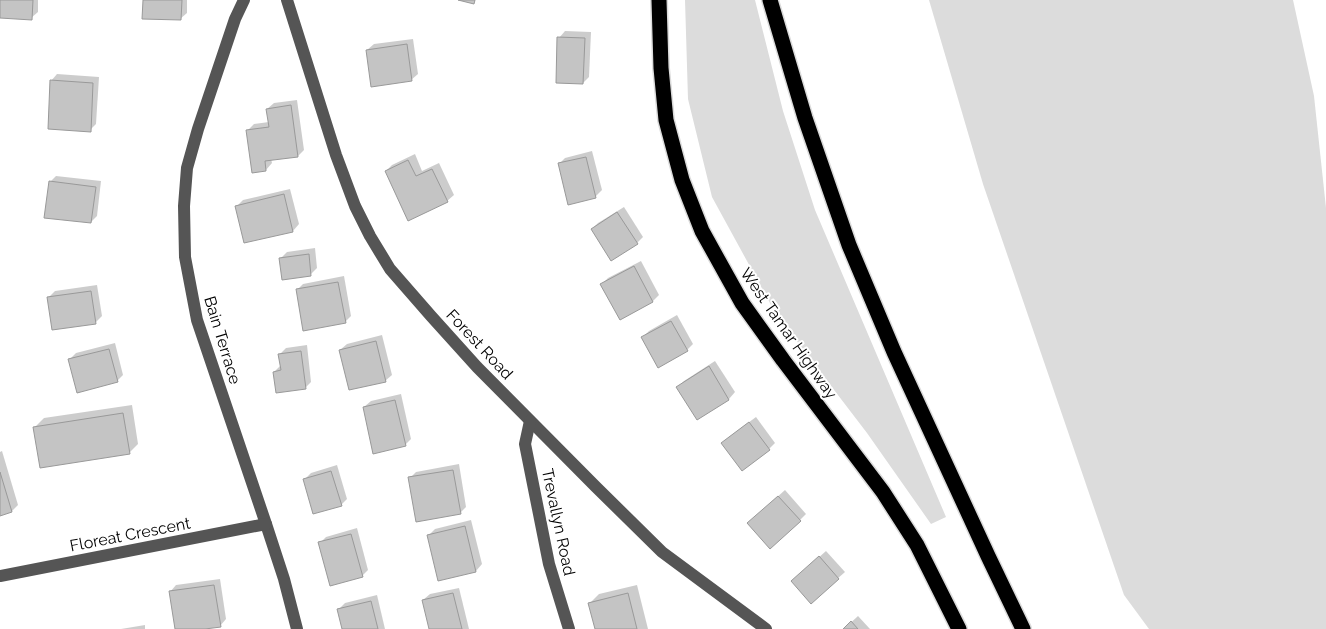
<svg xmlns="http://www.w3.org/2000/svg" width="1326" height="629" font-family="Raleway,sans-serif">
  <style>
    .green { fill: #dcdcdc }
    .shadow { fill: #0003 }
    .building { fill: #c4c4c4; stroke: #999 }
    .lines { fill: none; stroke-linecap: round; stroke-linejoin: round }
    .highway-casing { stroke: #dbdbdb; stroke-width: 18 }
    .minor { stroke: #555; stroke-width: 12 }
    .highway { stroke: #000; stroke-width: 15 }
    .labels { text-anchor: middle; stroke-width: 4; stroke-linejoin: round; paint-order: stroke }
    .street-label { font-size: 16px; fill: #000; stroke: #fff }
  </style>
  <rect width="100%" height="100%" fill="#fff"/>
  <g class="green">
    <path d="M685 0H755L783 111 815 210 946 517 931 524 867 433 776 314 712 197 688 99Z"/>
    <path d="M929 0H1293L1314 96 1326 208V629H1149L1124 595 983 184Z"/>
  </g>
  <g class="shadow">
    <path d="M0 0H38V12L31 18 0 17Z"/>
    <path d="M144 0H187V13L180 19Z"/>
    <path d="M565 31 591 32 589 77 583 83 559 38Z"/>
    <path d="M413 39 418 74 411 80 367 50 374 44Z"/>
    <path d="M57 74 99 77 96 124 90 130 51 81Z"/>
    <path d="M297 100 304 150 298 156 271 159 272 163 266 170 248 130 254 124 269 122 267 109 274 103Z"/>
    <path d="M592 151 602 190 595 197 559 164 565 158Z"/>
    <path d="M415 154 422 171 439 163 454 195 447 201 386 171 392 165Z"/>
    <path d="M56 176 101 181 97 216 91 222 50 182Z"/>
    <path d="M290 189 299 224 293 231 237 206 243 200Z"/>
    <path d="M624 207 643 237 637 243 592 229 598 223Z"/>
    <path d="M315 248 317 268 311 274 283 278 281 258 287 252Z"/>
    <path d="M641 261 659 295 653 301 620 319 602 284 608 278Z"/>
    <path d="M344 276 351 316 345 322 297 290 303 284Z"/>
    <path d="M97 285 102 316 96 322 49 297 55 291Z"/>
    <path d="M677 315 693 344 687 350 643 337 649 331Z"/>
    <path d="M382 335 392 375 385 381 340 350 347 344Z"/>
    <path d="M115 343 123 375 117 381 69 360 76 353Z"/>
    <path d="M307 345 311 382 305 388 274 372 281 365 280 354 286 348Z"/>
    <path d="M715 361 735 392 729 399 698 418 678 387 684 381Z"/>
    <path d="M401 394 411 439 405 445 364 407 371 401Z"/>
    <path d="M132 405 138 444 129 453 35 427 44 418Z"/>
    <path d="M756 417 775 443 769 449 723 443 729 437Z"/>
    <path d="M2 451 18 505 12 511 0 515V452Z"/>
    <path d="M459 464 466 507 460 513 410 478 416 472Z"/>
    <path d="M337 465 347 499 341 505 305 479 311 473Z"/>
    <path d="M785 490 806 514 800 520 755 517Z"/>
    <path d="M471 520 482 564 476 571 439 579 429 535 435 529Z"/>
    <path d="M357 528 368 570 362 576 320 543 326 537Z"/>
    <path d="M826 551 845 572 811 602 799 575Z"/>
    <path d="M220 579 226 619 220 626 197 629H176L170 592 176 585Z"/>
    <path d="M637 585 648 629H596L590 603 599 594Z"/>
    <path d="M459 588 469 629H430L423 600 430 594Z"/>
    <path d="M377 595 385 629H343L338 610 345 603Z"/>
    <path d="M858 616 870 629H844Z"/>
    <path d="M145 625V629H121Z"/>
  </g>
  <g class="building">
    <path d="M0 0H33L32 20 0 18Z"/>
    <path d="M143 0H182L181 20 142 19Z"/>
    <path d="M458 0H475L474 4Z"/>
    <path d="M557 37 585 38 583 84 556 83Z"/>
    <path d="M407 44 412 81 371 87 366 50Z"/>
    <path d="M50 80 93 83 91 132 48 129Z"/>
    <path d="M291 105 298 157 265 161 266 171 252 173 246 130 269 127 266 109Z"/>
    <path d="M586 157 596 198 568 205 558 163Z"/>
    <path d="M408 160 416 176 432 169 448 202 408 221 385 171Z"/>
    <path d="M49 181 96 187 91 223 44 218Z"/>
    <path d="M284 194 293 232 244 243 235 206Z"/>
    <path d="M617 212 638 244 611 261 591 229Z"/>
    <path d="M309 254 311 276 282 280 279 258Z"/>
    <path d="M634 266 653 302 620 320 600 284Z"/>
    <path d="M338 282 346 323 303 331 296 289Z"/>
    <path d="M91 291 96 324 52 330 47 297Z"/>
    <path d="M671 321 688 351 658 368 641 337Z"/>
    <path d="M376 341 386 382 349 390 339 350Z"/>
    <path d="M109 349 118 382 77 393 68 359Z"/>
    <path d="M301 351 306 389 276 393 273 372 281 370 278 354Z"/>
    <path d="M709 366 729 400 697 420 676 387Z"/>
    <path d="M395 400 406 446 373 454 363 407Z"/>
    <path d="M123 413 130 454 40 468 33 427Z"/>
    <path d="M749 422 770 450 742 471 721 443Z"/>
    <path d="M453 470 461 514 416 522 408 477Z"/>
    <path d="M331 471 342 506 313 514 303 479Z"/>
    <path d="M0 472 12 512 0 516Z"/>
    <path d="M778 496 801 521 770 549 747 523Z"/>
    <path d="M465 526 476 572 438 581 427 535Z"/>
    <path d="M351 534 363 577 330 586 318 542Z"/>
    <path d="M819 556 839 579 811 604 791 581Z"/>
    <path d="M214 585 221 627 205 629H175L169 591Z"/>
    <path d="M453 593 462 629H429L422 600Z"/>
    <path d="M628 593 637 629H595L588 603Z"/>
    <path d="M371 601 378 629H342L337 609Z"/>
    <path d="M851 621 858 629H843Z"/>
  </g>
  <g class="lines">
    <defs>
      <g id="highway">
        <path d="M659 0 661 68 666 120 682 180 702 231 742 303 783 360 883 492 917 545 959 629"/>
        <path d="M770 0 805 118 849 245 894 352 988 556 1023 629"/>
      </g>
    </defs>
    <use href="#highway" class="highway-casing"/>
    <g class="minor">
      <path d="M244 0 235 19 198 129 187 168 184 206 185 257 197 320 266 524 284 579 297 629"/>
      <path d="M287 0 336 155 355 206 370 236 390 269 431 316 477 367 596 487 662 552 766 629"/>
      <path d="M530 421 525 444 549 564 569 629"/>
      <path d="M0 576 266 524"/>
    </g>
    <use href="#highway" class="highway"/>
  </g>
  <g class="labels">
    <g class="street-label">
      <text transform="translate(789 333) rotate(55)" y="6">West Tamar Highway</text>
      <text transform="translate(223 340) rotate(73)" y="6">Bain Terrace</text>
      <text transform="translate(480 344) rotate(47)" y="6">Forest Road</text>
      <text transform="translate(559 522) rotate(78)" y="6">Trevallyn Road</text>
      <text transform="translate(130 534) rotate(-11)" y="6">Floreat Crescent</text>
    </g>
  </g>
</svg>
